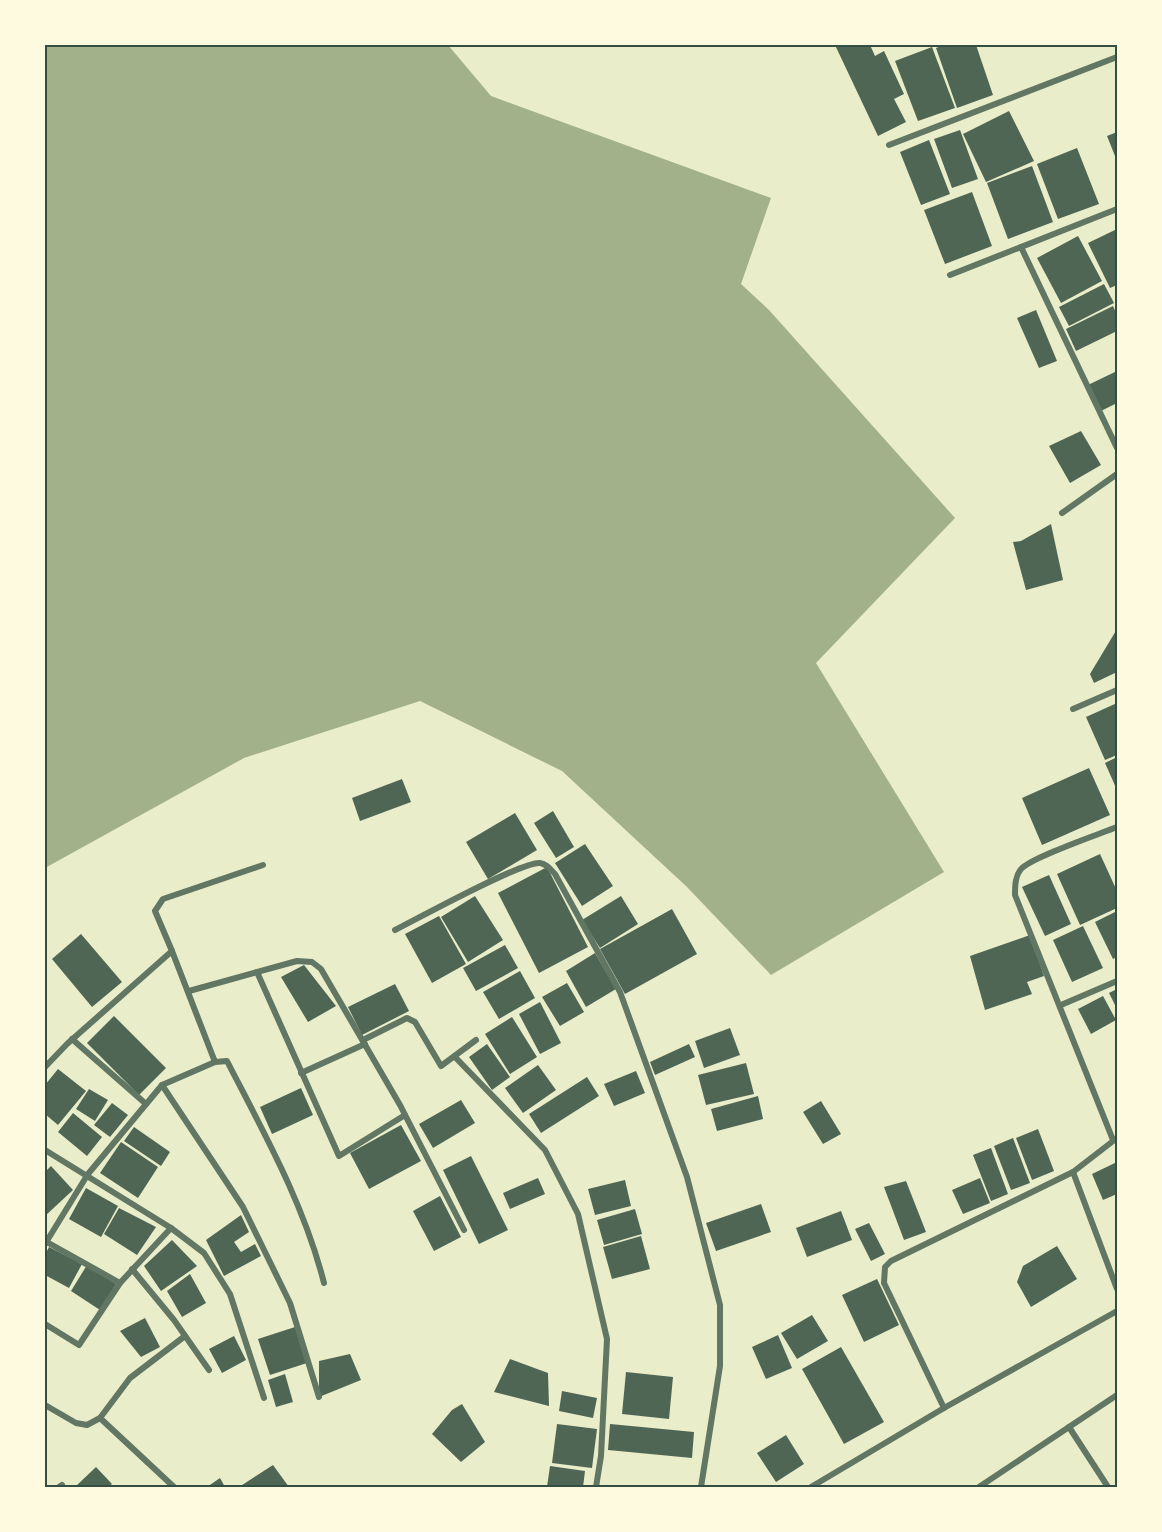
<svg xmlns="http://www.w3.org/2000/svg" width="1162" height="1532" font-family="Rubik,sans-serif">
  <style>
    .water { fill: #a3b18a }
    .building { fill: #4f6655 }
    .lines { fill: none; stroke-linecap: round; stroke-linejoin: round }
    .minor { stroke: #617663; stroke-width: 6 }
    .neatline { fill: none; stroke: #344e41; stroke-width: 2 }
  </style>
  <rect width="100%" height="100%" fill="#e9edc9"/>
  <path class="water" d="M45 45H448L491 96 771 198 741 284 769 310 955 518 816 663 944 872 771 975 687 887 562 771 420 701 244 758 45 868Z"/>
  <g class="building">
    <path d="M835 45H870L875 56 884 51 904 94 894 99 906 122 878 136Z"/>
    <path d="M944 45H976L993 95 957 108 936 48Z"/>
    <path d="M932 47 955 108 918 121 895 61Z"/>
    <path d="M1009 111 1034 161 986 182 963 134Z"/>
    <path d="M960 130 978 179 952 188 934 139Z"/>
    <path d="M1117 132V161L1107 136Z"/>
    <path d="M929 140 950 194 921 205 900 152Z"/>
    <path d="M1077 148 1099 204 1058 219 1037 164Z"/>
    <path d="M1032 166 1053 222 1008 239 987 183Z"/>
    <path d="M972 192 992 246 945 264 924 210Z"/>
    <path d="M1117 229V285L1110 288 1088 243Z"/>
    <path d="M1078 236 1102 281 1061 303 1037 258Z"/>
    <path d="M1104 284 1114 303 1069 326 1059 307Z"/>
    <path d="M1113 306 1117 315V331L1076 351 1066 329Z"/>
    <path d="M1036 310 1057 361 1039 368 1017 318Z"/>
    <path d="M1117 371V403L1101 411 1088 385Z"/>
    <path d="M1081 431 1101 465 1070 483 1049 446Z"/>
    <path d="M1051 524 1063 580 1026 590 1013 542 1021 541Z"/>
    <path d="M1117 629V672L1094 683 1090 674Z"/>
    <path d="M1117 703V755L1105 760 1086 717Z"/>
    <path d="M1117 757V790L1105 763Z"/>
    <path d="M1089 768 1110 815 1042 845 1022 798Z"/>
    <path d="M402 779 411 802 360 821 352 798Z"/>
    <path d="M553 811 574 847 556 858 534 823Z"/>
    <path d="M515 813 537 850 488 879 466 842Z"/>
    <path d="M585 844 613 886 582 906 555 863Z"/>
    <path d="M1100 854 1117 891V908L1080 925 1057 874Z"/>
    <path d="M547 867 588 947 539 973 498 893Z"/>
    <path d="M1049 875 1071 924 1045 936 1022 887Z"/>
    <path d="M475 896 503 940 468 962 441 917Z"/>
    <path d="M621 896 638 924 600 948 582 920Z"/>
    <path d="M672 909 697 954 625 994 600 949Z"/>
    <path d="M1117 911V957L1113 959 1095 922Z"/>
    <path d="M439 916 466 964 432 983 405 934Z"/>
    <path d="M1083 926 1103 968 1072 982 1053 940Z"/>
    <path d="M81 934 122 982 92 1007 52 959Z"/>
    <path d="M1030 935 1044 976 1027 982 1032 994 985 1010 970 956Z"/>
    <path d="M505 945 518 968 476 991 463 968Z"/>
    <path d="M595 953 616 989 586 1007 566 971Z"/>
    <path d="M304 965 336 1006 308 1022 281 977Z"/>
    <path d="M520 971 535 998 499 1019 483 992Z"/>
    <path d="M567 983 584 1012 560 1026 542 997Z"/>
    <path d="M395 984 409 1011 362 1035 348 1007Z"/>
    <path d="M1117 989V1009L1109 993Z"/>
    <path d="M1103 996 1116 1020 1091 1034 1078 1009Z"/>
    <path d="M540 1002 561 1043 540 1054 519 1014Z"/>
    <path d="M114 1016 166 1068 139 1095 87 1043Z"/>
    <path d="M512 1017 537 1057 510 1074 485 1034Z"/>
    <path d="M730 1028 740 1055 704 1068 695 1041Z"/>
    <path d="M487 1044 510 1077 492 1090 469 1057Z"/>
    <path d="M689 1044 695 1057 655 1075 650 1062Z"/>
    <path d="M746 1063 754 1094 706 1105 698 1075Z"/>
    <path d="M538 1065 556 1090 523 1113 505 1088Z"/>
    <path d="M58 1069 86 1091 58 1125 45 1114V1085Z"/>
    <path d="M636 1071 645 1093 614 1106 604 1084Z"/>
    <path d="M587 1077 599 1096 541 1133 529 1114Z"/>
    <path d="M301 1088 313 1115 272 1134 260 1107Z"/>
    <path d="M89 1089 108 1100 95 1121 76 1109Z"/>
    <path d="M758 1096 763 1119 717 1131 711 1109Z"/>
    <path d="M461 1100 475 1123 433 1148 419 1124Z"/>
    <path d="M821 1101 841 1134 823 1144 803 1112Z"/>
    <path d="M112 1103 128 1115 110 1137 94 1125Z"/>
    <path d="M73 1113 102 1137 87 1156 58 1132Z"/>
    <path d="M401 1125 421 1161 369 1189 350 1153Z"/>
    <path d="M134 1127 170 1152 161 1166 124 1141Z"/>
    <path d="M1038 1129 1054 1171 1032 1180 1016 1138Z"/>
    <path d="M1013 1138 1030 1183 1011 1190 994 1146Z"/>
    <path d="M121 1142 158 1167 138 1198 100 1173Z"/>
    <path d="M991 1148 1008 1194 991 1201 973 1155Z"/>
    <path d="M471 1156 508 1230 479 1244 443 1170Z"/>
    <path d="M1117 1162V1194L1103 1200 1092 1174Z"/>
    <path d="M51 1166 73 1190 45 1216V1172Z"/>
    <path d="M538 1178 545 1194 510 1209 503 1193Z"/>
    <path d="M980 1178 990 1203 963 1214 952 1190Z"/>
    <path d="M625 1180 631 1206 595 1215 588 1189Z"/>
    <path d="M906 1181 926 1232 904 1240 884 1187Z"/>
    <path d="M86 1188 118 1206 101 1237 69 1219Z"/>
    <path d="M440 1196 461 1237 434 1251 413 1211Z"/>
    <path d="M761 1204 771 1232 716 1251 706 1223Z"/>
    <path d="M119 1208 156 1227 137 1255 104 1234Z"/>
    <path d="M635 1209 642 1234 604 1245 597 1220Z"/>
    <path d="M841 1211 852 1240 807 1257 796 1228Z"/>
    <path d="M241 1215 249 1232 234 1242 241 1252 255 1244 261 1256 224 1276 206 1240Z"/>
    <path d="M869 1223 885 1254 871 1261 855 1229Z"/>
    <path d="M641 1236 650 1269 612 1279 603 1247Z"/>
    <path d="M172 1240 197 1266 161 1291 144 1266Z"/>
    <path d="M1057 1246 1077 1279 1031 1307 1017 1282 1023 1266Z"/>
    <path d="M49 1247 82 1264 69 1288 45 1275V1255Z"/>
    <path d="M87 1265 116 1284 100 1310 71 1291Z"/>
    <path d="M190 1274 206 1303 182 1317 167 1291Z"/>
    <path d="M877 1279 899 1325 864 1342 842 1295Z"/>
    <path d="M812 1315 828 1341 797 1359 781 1333Z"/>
    <path d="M145 1318 160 1347 141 1357 120 1331Z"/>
    <path d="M295 1327 307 1363 270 1375 258 1339Z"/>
    <path d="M778 1335 792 1368 766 1379 752 1347Z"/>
    <path d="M234 1336 246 1360 222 1373 209 1349Z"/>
    <path d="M841 1347 884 1422 844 1444 802 1369Z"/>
    <path d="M350 1354 361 1380 319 1397V1361Z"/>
    <path d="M510 1359 548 1373 549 1406 494 1392Z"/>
    <path d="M626 1372 673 1377 669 1419 622 1414Z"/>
    <path d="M285 1374 293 1402 276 1407 268 1380Z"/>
    <path d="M562 1391 597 1398 593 1418 559 1411Z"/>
    <path d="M462 1404 485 1442 461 1462 432 1434 452 1410Z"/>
    <path d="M557 1424 597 1429 592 1468 552 1463Z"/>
    <path d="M610 1424 694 1432 692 1458 608 1450Z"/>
    <path d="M786 1435 804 1464 776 1482 757 1453Z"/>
    <path d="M273 1465 289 1487H239Z"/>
    <path d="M550 1466 585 1471 583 1487H547Z"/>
    <path d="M96 1467 112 1484 108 1487H75Z"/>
    <path d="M220 1478 225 1487H207Z"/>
  </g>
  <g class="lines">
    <g class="minor">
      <path d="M889 145 1117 57"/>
      <path d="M1021 247 1117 448"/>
      <path d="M950 275 1117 209"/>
      <path d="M1062 513 1117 474"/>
      <path d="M1073 709 1117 690"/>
      <path d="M395 930C417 919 522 861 540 863 547 864 550 869 555 874L620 992 687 1177 720 1305V1366L701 1487"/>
      <path d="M172 951 155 911 163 899 263 865"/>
      <path d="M257 972 339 1156 405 1115"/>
      <path d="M189 991 297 961 312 962 321 969 400 1105 464 1230"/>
      <path d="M1061 1005 1117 981"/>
      <path d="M72 1039 146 1104"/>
      <path d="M363 1040 407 1018 415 1022 441 1066 476 1040"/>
      <path d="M455 1057 545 1150 578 1214 607 1339 601 1456 596 1487"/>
      <path d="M45 1067 67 1044 172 951 215 1062 227 1061C264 1133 304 1204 324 1283"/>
      <path d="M301 1073 365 1044"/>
      <path d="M162 1085 243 1207 290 1303 319 1397"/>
      <path d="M1113 1140 1015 895C1015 886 1015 875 1022 868 1035 856 1097 835 1117 827"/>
      <path d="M45 1150 171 1228 204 1253 230 1294 264 1398"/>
      <path d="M1073 1172 1117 1289"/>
      <path d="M45 1241 120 1283"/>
      <path d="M45 1244 88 1174 162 1085 215 1062"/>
      <path d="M132 1269 174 1320 209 1370"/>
      <path d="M45 1324 79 1345 120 1283 171 1228"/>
      <path d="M45 1405 76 1423 87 1425 100 1418 174 1487"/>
      <path d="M944 1408 884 1283 885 1267 891 1261 1073 1172 1117 1138"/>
      <path d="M100 1418 130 1378 185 1336"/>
      <path d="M1069 1427 1108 1487"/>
      <path d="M59 1487 62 1485"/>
      <path d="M811 1487 944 1408 1117 1311"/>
      <path d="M979 1487 1117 1395"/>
    </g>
  </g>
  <rect width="1162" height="1532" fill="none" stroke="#fefae0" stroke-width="93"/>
  <rect x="46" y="46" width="1070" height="1440" class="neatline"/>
</svg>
